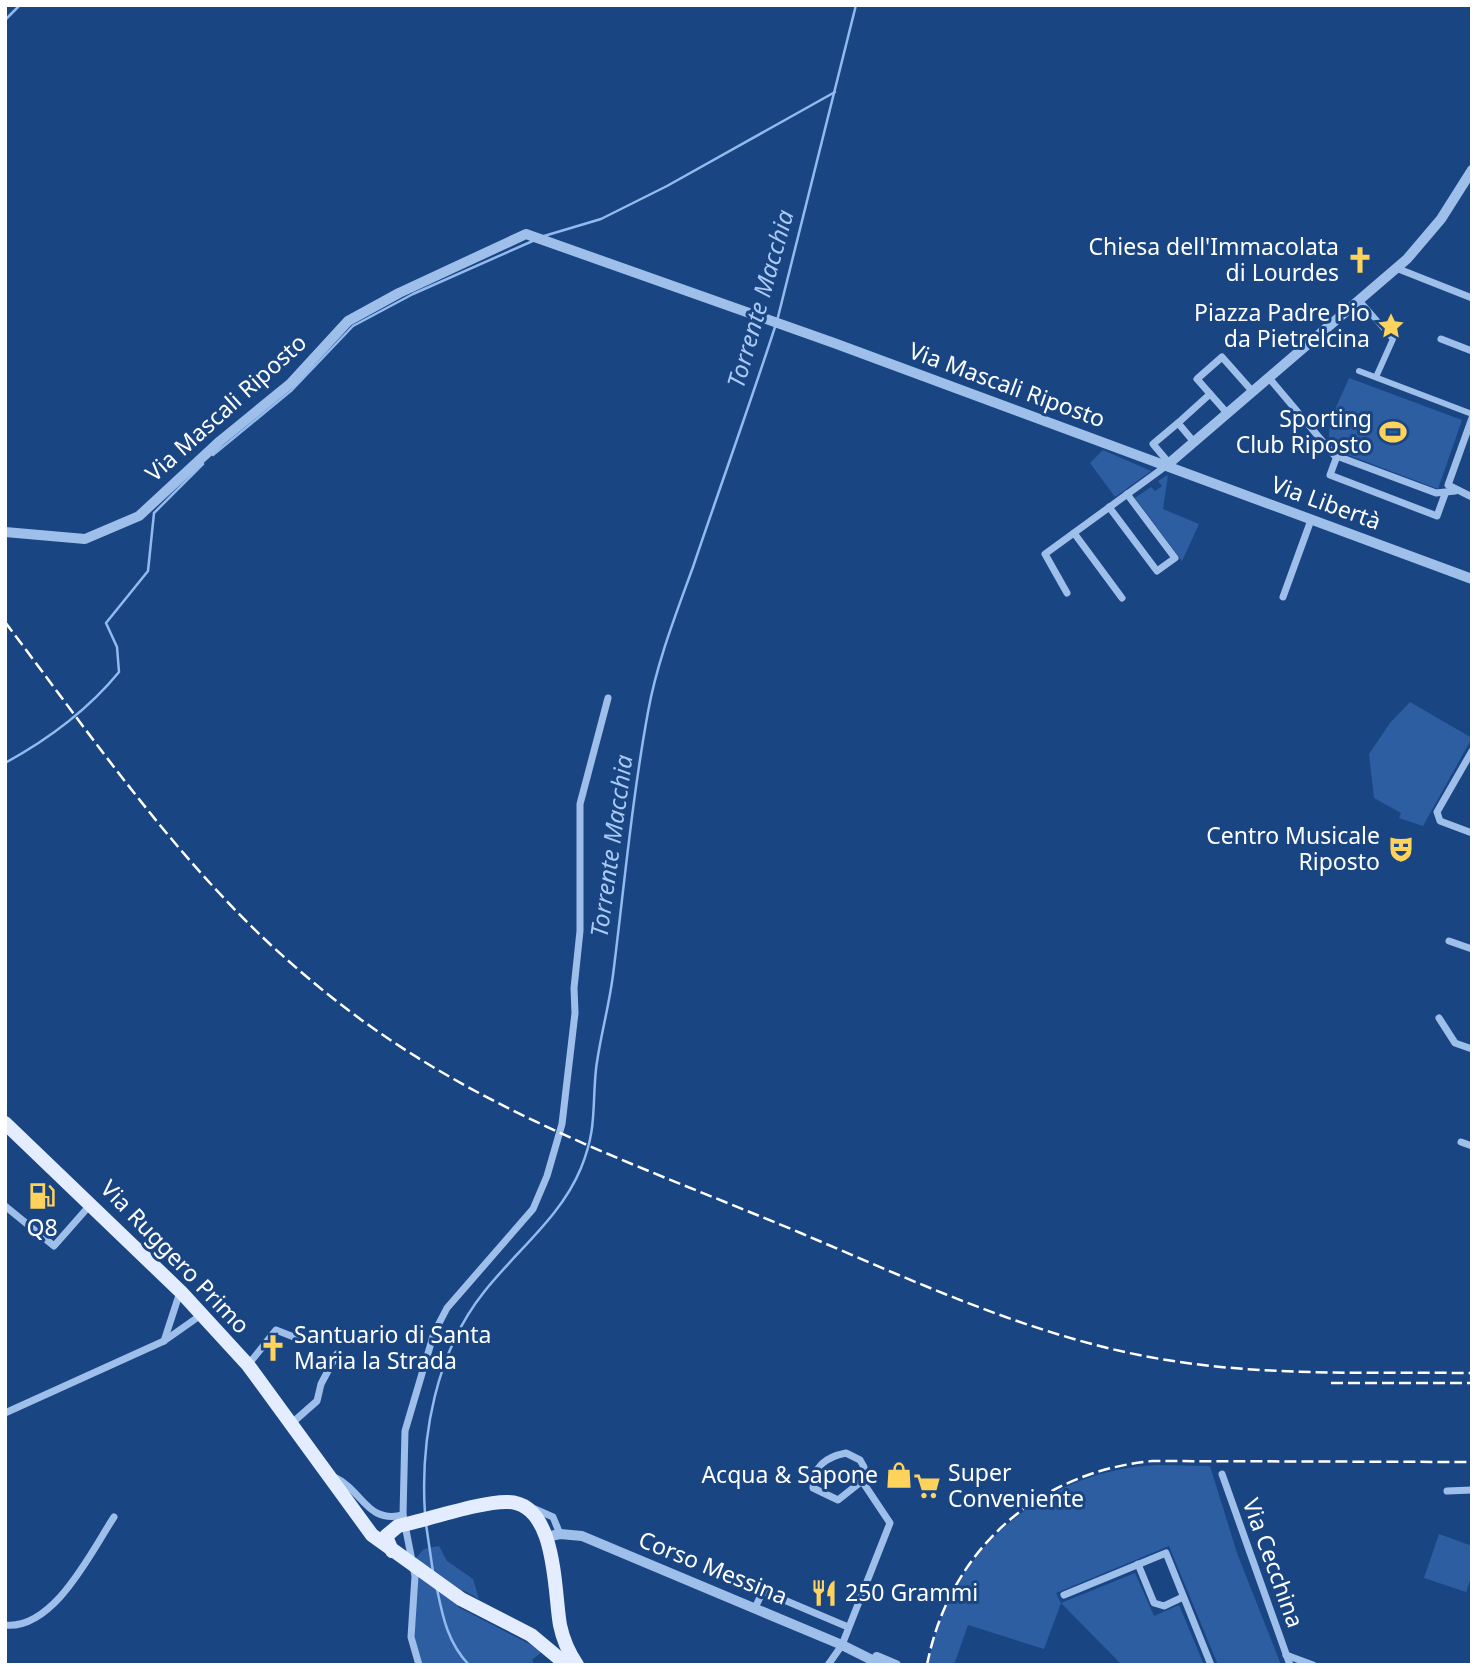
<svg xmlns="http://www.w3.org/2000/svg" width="1477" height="1670" font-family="'Noto Sans',sans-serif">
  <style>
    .green { fill: #2d5ea2 }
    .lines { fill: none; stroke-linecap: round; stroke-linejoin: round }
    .stream { stroke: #92baee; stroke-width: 2.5 }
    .pedestrian { stroke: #9fbfeb; stroke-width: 6 }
    .minor { stroke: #9fbfeb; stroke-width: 7 }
    .tertiary { stroke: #9fbfeb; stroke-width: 10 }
    .primary { stroke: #e4edff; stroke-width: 14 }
    .rail { stroke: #fff; stroke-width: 2.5; stroke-dasharray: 12 5; stroke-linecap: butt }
    .labels { text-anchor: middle; stroke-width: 6; stroke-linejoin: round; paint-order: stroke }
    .poi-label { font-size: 23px; fill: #fff; stroke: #1a4583; text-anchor: end }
    .street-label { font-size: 23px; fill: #fff; stroke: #1a4583 }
    .water-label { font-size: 24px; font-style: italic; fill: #aacaf3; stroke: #1a4583 }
  </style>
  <rect width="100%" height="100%" fill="#1a4583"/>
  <g class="green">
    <path d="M1349 378 1462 420 1438 489 1335 450C1318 434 1342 397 1349 378Z"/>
    <path d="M1103 450 1151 471 1115 497 1090 463Z"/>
    <path d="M1168 475 1163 509 1199 524 1182 561 1135 498 1151 487 1155 491 1162 486 1158 481Z"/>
    <path d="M1410 702 1472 738 1423 826 1399 818 1401 813 1374 798 1369 754 1390 723Z"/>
    <path d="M1157 1465 1210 1466 1237 1553 1281 1665H1218L1169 1546 1056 1593 1061 1603 1135 1573 1154 1616 1179 1605 1204 1665H1122L1061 1603 1044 1649 968 1625 954 1665H928C948 1551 1044 1470 1157 1465Z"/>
    <path d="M1439 1534 1472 1546V1575L1466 1592 1424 1578Z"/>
    <path d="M439 1546 447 1561 473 1579 479 1599 463 1590 458 1607 543 1651 532 1660 535 1665H422L413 1632 416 1558 424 1549Z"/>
  </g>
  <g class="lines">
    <g class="stream">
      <path d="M5 20 20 5"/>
      <path d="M544 236 601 219 667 186 835 92"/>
      <path d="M777 321 856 5"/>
      <path d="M213 455 292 390 353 326 413 294 535 240"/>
      <path d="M5 763C49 739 87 711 119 672L117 647 106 623 148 571 154 513 203 464"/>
      <path d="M425 1514C420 1438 436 1352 484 1292 516 1251 561 1217 581 1168 597 1129 592 1108 596 1069 600 1037 609 1007 613 975 624 888 632 799 648 712 657 662 676 614 693 567 720 487 749 407 775 327"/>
      <path d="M426 1524 433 1572"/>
      <path d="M437 1589C443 1618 448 1643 469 1665"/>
    </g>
    <g class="pedestrian">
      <path d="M1359 300 1393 339 1376 377"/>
      <path d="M1359 371 1472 414"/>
    </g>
    <g class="minor">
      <path d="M1396 268 1472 298"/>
      <path d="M1441 339 1472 351"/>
      <path d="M1269 378 1334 455 1436 493 1455 491"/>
      <path d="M1227 413 1197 379 1222 357 1253 392"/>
      <path d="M1472 418 1448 485 1472 497"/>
      <path d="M1194 442 1178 423 1210 394"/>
      <path d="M1337 456 1330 475 1437 516 1445 494"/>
      <path d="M1169 463 1153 444 1178 423"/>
      <path d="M1109 507 1157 571 1175 558 1127 494"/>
      <path d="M1074 533 1122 598"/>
      <path d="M1067 593 1045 554 1166 466"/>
      <path d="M1283 597 1311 520"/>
      <path d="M1472 751 1437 812 1440 821 1472 833"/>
      <path d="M1449 941 1472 949"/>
      <path d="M1439 1018 1455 1043 1472 1049"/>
      <path d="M1461 1142 1472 1146"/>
      <path d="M5 1206 54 1246 91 1204"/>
      <path d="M164 1341 180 1292"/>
      <path d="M248 1365 276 1330 299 1339"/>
      <path d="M5 1413 164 1341 201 1315"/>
      <path d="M292 1423 317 1401 321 1384 337 1354"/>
      <path d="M846 1453 860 1460 864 1467 862 1481 838 1500 813 1488C813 1466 826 1457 846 1453Z"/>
      <path d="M1222 1474 1290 1665"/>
      <path d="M334 1477C363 1490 366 1524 403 1515"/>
      <path d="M1447 1491 1472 1490"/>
      <path d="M528 1506 553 1517 560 1534"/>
      <path d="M1138 1564 1154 1603 1164 1606 1183 1597"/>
      <path d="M1064 1595 1166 1553 1211 1665"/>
      <path d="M755 1608 763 1591 848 1627"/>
      <path d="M5 1625C54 1630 91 1552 114 1517"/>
      <path d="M1286 1655 1313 1665"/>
      <path d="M419 1665 411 1637 415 1576 403 1515 405 1431 434 1333 447 1308 533 1209 547 1176 562 1124 575 1013 574 988 580 931V804L608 698"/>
      <path d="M828 1665 842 1645 890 1523 862 1481"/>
    </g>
    <g class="tertiary">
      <path d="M1166 466 1407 259 1441 219 1472 170"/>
      <path d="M5 532 85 539 139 516 220 441 291 383 348 321 399 293 526 234 834 343 1472 579"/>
      <path d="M546 1537 560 1534 582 1536 842 1645 882 1665"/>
      <path d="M877 1657 896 1665"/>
    </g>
    <g class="primary">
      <path d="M5 1123 181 1292 248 1365 372 1535 461 1599 531 1635 567 1665"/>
      <path d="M392 1551 386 1536 398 1526C427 1520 482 1501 508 1502 557 1503 554 1592 560 1625 563 1640 569 1653 577 1665"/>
    </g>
    <g class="rail">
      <path d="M5 622C97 743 184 872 300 971 454 1105 620 1157 803 1234 913 1281 1026 1333 1144 1356 1252 1377 1363 1372 1472 1373"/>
      <path d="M1331 1383H1472"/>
      <path d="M927 1665C949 1551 1037 1472 1152 1461L1472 1462"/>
    </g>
  </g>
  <defs>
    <symbol id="church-bare" viewBox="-9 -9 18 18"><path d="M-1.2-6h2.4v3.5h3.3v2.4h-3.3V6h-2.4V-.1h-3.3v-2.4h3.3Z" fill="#fed35b" stroke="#1a4583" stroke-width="2.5" paint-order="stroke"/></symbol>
    <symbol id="sight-bare" viewBox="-9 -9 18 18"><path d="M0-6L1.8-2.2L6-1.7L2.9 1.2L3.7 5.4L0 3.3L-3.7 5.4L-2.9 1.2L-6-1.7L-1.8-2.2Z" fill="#fed35b" stroke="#1a4583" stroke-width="2.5" paint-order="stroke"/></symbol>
    <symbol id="stadium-bare" viewBox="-9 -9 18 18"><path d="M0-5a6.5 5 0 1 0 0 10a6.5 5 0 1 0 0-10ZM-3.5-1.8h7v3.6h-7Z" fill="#fed35b" stroke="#1a4583" stroke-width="2.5" paint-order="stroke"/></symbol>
    <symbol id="theatre-bare" viewBox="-9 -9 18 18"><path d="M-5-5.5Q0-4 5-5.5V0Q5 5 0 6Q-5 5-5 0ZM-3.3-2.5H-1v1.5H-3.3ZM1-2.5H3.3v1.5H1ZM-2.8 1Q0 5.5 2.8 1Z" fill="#fed35b" stroke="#1a4583" stroke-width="2.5" paint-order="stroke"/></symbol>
    <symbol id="fuel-bare" viewBox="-9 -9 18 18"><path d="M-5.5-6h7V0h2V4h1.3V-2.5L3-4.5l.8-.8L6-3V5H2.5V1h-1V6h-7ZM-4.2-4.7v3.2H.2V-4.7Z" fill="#fed35b" stroke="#1a4583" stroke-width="2.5" paint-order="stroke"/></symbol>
    <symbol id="shop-bare" viewBox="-9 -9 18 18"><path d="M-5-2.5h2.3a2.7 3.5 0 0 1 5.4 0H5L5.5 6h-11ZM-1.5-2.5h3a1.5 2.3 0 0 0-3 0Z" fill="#fed35b" stroke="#1a4583" stroke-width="2.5" paint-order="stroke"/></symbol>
    <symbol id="supermarket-bare" viewBox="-9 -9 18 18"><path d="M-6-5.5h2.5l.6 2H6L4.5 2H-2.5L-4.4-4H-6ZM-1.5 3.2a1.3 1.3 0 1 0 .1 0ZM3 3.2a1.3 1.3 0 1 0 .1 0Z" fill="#fed35b" stroke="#1a4583" stroke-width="2.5" paint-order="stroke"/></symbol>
    <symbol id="restaurant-bare" viewBox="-9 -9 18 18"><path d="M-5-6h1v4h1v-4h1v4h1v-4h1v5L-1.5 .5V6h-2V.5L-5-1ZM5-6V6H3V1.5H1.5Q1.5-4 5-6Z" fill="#fed35b" stroke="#1a4583" stroke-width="2.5" paint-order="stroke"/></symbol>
  </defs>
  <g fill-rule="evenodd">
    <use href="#church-bare" x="1341" y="241" width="38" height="38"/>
    <use href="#sight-bare" x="1372" y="307" width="38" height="38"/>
    <use href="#stadium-bare" x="1374" y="413" width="38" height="38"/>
    <use href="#theatre-bare" x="1382" y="830" width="38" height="38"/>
    <use href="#fuel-bare" x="23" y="1177" width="38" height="38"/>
    <use href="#church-bare" x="254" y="1329" width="38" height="38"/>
    <use href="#shop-bare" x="880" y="1456" width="38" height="38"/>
    <use href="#supermarket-bare" x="908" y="1467" width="38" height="38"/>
    <use href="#restaurant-bare" x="805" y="1574" width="38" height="38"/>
  </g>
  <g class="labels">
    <g class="poi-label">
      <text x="1339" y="255">Chiesa dell'Immacolata<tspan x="1339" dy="26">di Lourdes</tspan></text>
      <text x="1370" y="321">Piazza Padre Pio<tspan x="1370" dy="26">da Pietrelcina</tspan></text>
      <text x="1372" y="427">Sporting<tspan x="1372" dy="26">Club Riposto</tspan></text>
      <text x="1380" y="844">Centro Musicale<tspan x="1380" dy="26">Riposto</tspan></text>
      <text x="42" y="1236" text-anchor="middle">Q8</text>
      <text x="294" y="1343" text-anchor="start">Santuario di Santa<tspan x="294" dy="26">Maria la Strada</tspan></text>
      <text x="948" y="1481" text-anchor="start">Super<tspan x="948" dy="26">Conveniente</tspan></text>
      <text x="878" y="1483">Acqua &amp; Sapone</text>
      <text x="845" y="1601" text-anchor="start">250 Grammi</text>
    </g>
    <g class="street-label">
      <text transform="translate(1007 385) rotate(20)" y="8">Via Mascali Riposto</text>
      <text transform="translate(226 408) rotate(-42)" y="8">Via Mascali Riposto</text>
      <text transform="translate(1326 503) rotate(20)" y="8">Via Libertà</text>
      <text transform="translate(175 1257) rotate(46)" y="8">Via Ruggero Primo</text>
      <text transform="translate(1273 1563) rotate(70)" y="8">Via Cecchina</text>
      <text transform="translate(713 1568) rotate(22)" y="8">Corso Messina</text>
    </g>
    <g class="water-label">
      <text transform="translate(761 299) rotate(-74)" y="8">Torrente Macchia</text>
      <text transform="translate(612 846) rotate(-82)" y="8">Torrente Macchia</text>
    </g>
  </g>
  <rect width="1477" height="1670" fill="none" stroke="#ffffff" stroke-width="14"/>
</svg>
